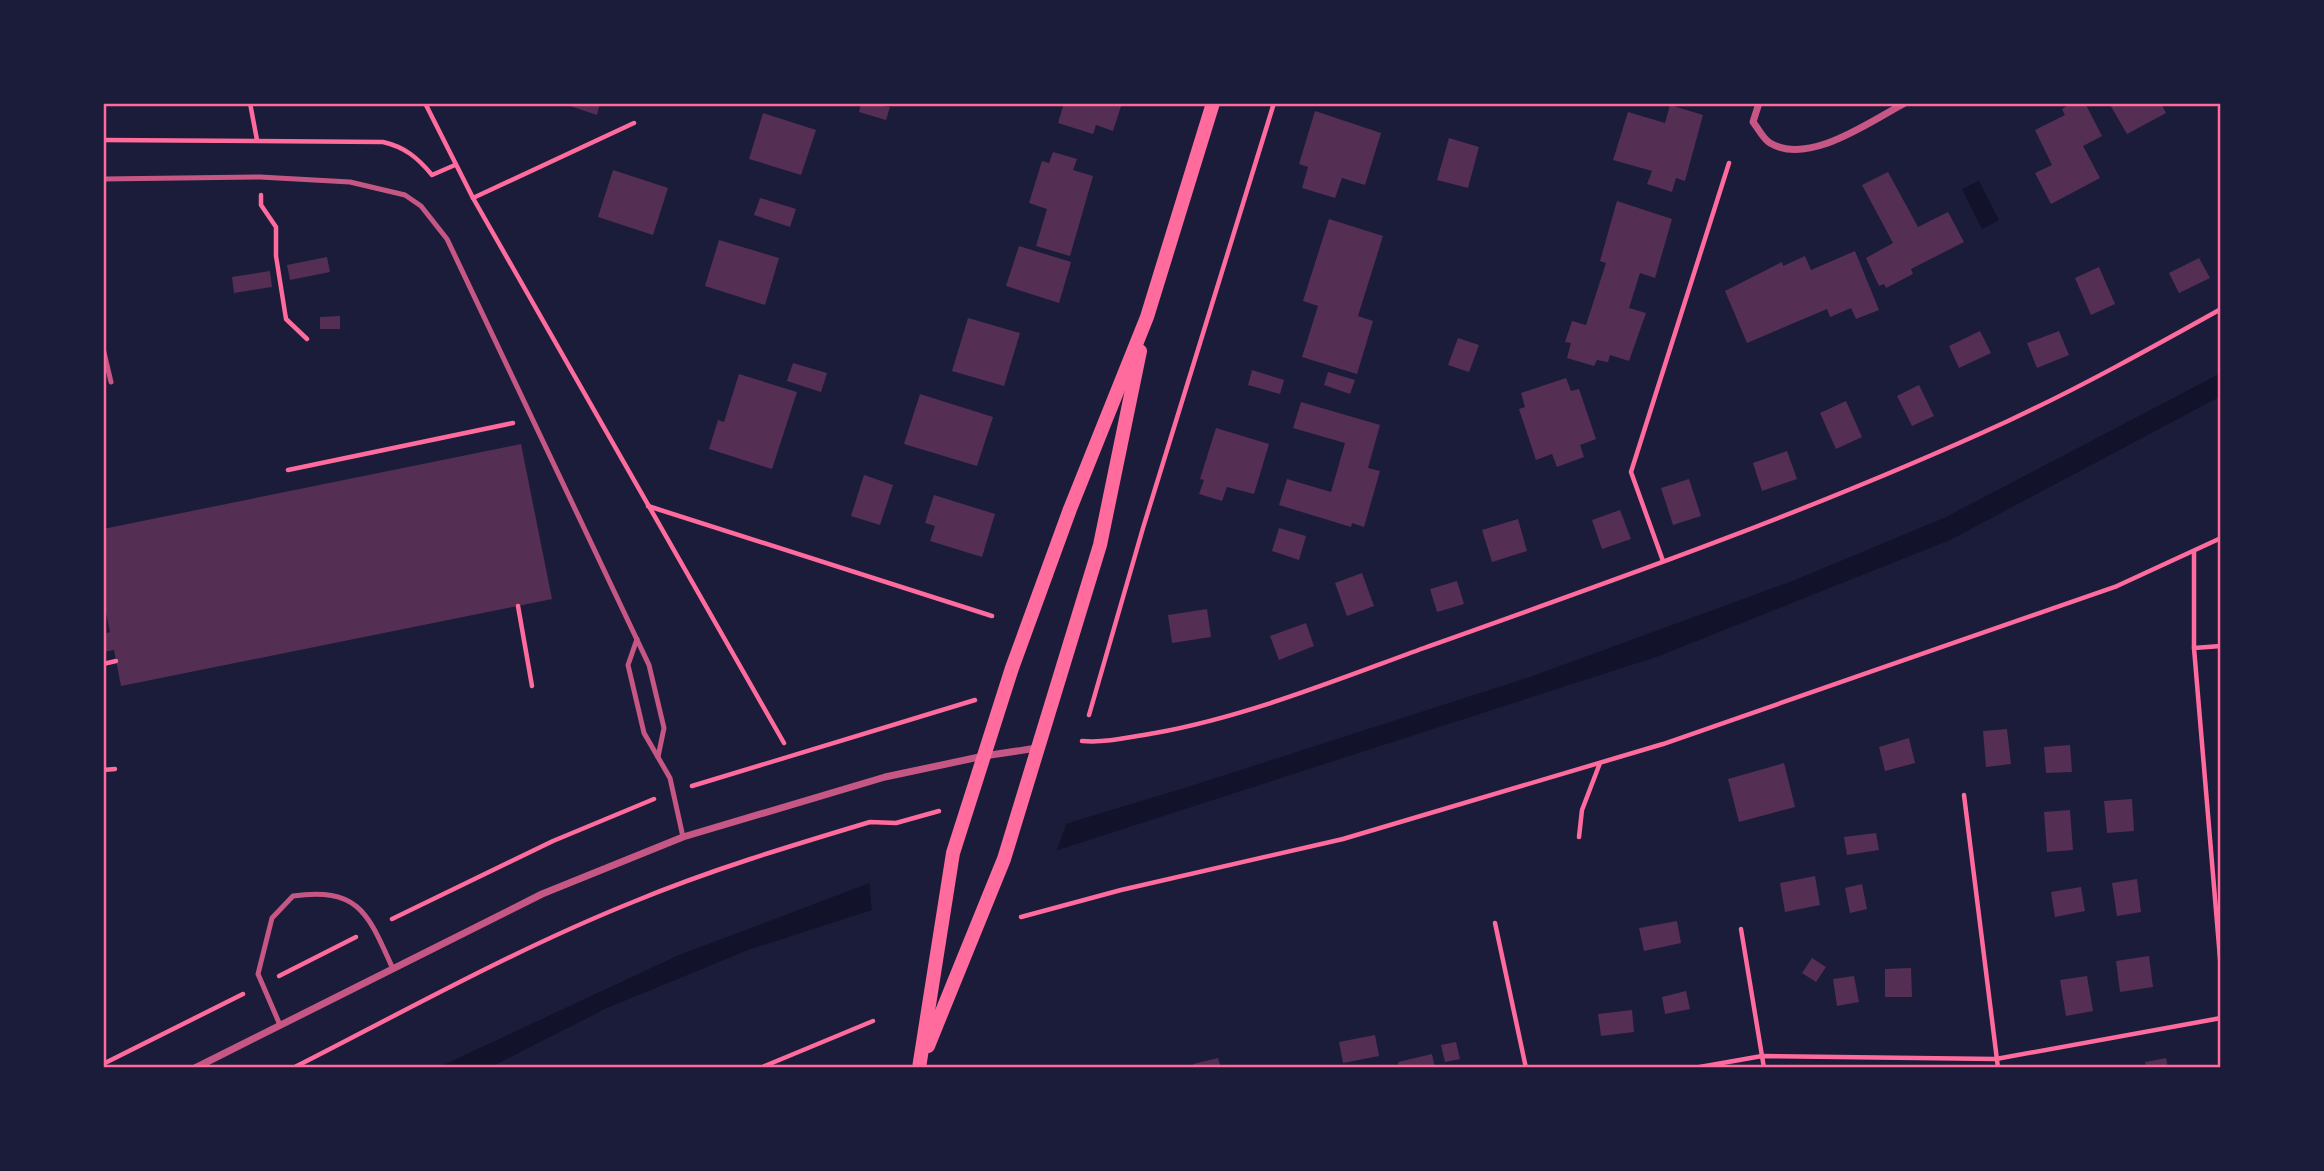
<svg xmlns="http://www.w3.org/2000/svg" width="2324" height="1171" font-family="'PT Serif',serif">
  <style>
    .water { fill: #12122b }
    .pier { fill: #1b1b3a }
    .building { fill: #542f53 }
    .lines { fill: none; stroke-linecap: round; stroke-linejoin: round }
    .path { stroke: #ff6b9d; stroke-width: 4.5 }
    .service { stroke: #c65784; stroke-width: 5 }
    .minor { stroke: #c65784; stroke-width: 7 }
    .secondary { stroke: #ff6b9d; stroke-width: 14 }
    .neatline { fill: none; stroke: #ff6b9d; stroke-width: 2.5 }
  </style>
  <rect width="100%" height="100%" fill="#1b1b3a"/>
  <g class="water">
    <path d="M1979 181 1999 220 1982 229 1962 189Z"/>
    <path d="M2221 373V396L1950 540 1659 656 748 950 607 1008 489 1068H437L679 955 867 884 1194 785 1530 677 1795 580 1944 518Z"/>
  </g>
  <path class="pier" d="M1068 819 1055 855 872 914 869 879Z"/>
  <g class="building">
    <path d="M561 103H600L597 115Z"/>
    <path d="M861 103 890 107 886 120 859 112Z"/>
    <path d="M1064 103H1122L1113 131 1096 125 1093 134 1058 123Z"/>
    <path d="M2072 103H2085L2102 136 2083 146 2100 178 2051 204 2035 173 2052 165 2035 130 2065 115 2062 109Z"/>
    <path d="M2109 103H2161L2166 113 2127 134Z"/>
    <path d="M1670 105 1703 115 1685 181 1676 178 1672 192 1647 184 1652 171 1613 160 1628 112 1665 123Z"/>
    <path d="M1315 111 1381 133 1365 185 1342 178 1335 198 1302 188 1308 167 1299 164Z"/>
    <path d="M763 113 816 130 801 175 749 159Z"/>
    <path d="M1449 138 1479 147 1468 188 1437 180Z"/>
    <path d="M1053 152 1077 159 1073 170 1093 176 1070 256 1036 246 1047 209 1029 203 1042 161 1049 163Z"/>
    <path d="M613 170 668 188 653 235 598 217Z"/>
    <path d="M1888 172 1918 227 1948 212 1964 242 1911 269 1913 274 1886 288 1884 284 1879 286 1866 258 1893 243 1862 185Z"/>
    <path d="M760 198 796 209 790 227 754 215Z"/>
    <path d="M1617 201 1672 219 1655 278 1640 273 1629 308 1646 313 1629 361 1610 355 1608 362 1597 360 1594 366 1567 358 1571 343 1565 342 1572 321 1586 325 1606 263 1600 261Z"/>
    <path d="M1329 219 1383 236 1358 316 1373 321 1357 374 1302 357 1318 306 1303 301Z"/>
    <path d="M719 240 779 258 765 305 705 286Z"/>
    <path d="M1019 246 1071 262 1059 303 1006 286Z"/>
    <path d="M1855 251 1879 310 1856 319 1851 308 1830 317 1827 309 1747 343 1725 291 1782 262 1783 266 1805 256 1811 270Z"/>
    <path d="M327 257 330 272 290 280 287 265Z"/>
    <path d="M2199 258 2210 278 2179 293 2169 273Z"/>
    <path d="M2099 267 2115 304 2091 315 2075 278Z"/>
    <path d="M270 271 272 287 234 293 232 277Z"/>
    <path d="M340 316V329H320V317Z"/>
    <path d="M968 318 1020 333 1004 386 952 371Z"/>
    <path d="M1980 331 1991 353 1959 368 1949 346Z"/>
    <path d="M2059 331 2069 355 2037 368 2027 343Z"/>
    <path d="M1458 338 1479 345 1469 372 1448 365Z"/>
    <path d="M793 363 827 373 821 392 787 381Z"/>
    <path d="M1252 370 1284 380 1280 394 1248 385Z"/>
    <path d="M1328 372 1355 380 1350 394 1324 385Z"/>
    <path d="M739 374 797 392 772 469 709 449 718 420 724 422Z"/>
    <path d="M1566 378 1571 391 1579 389 1596 439 1580 445 1584 457 1557 467 1552 454 1536 460 1519 409 1525 407 1521 393Z"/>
    <path d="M1919 385 1934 416 1912 426 1897 396Z"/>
    <path d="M920 394 993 417 977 466 904 444Z"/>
    <path d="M1846 401 1862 437 1836 449 1820 413Z"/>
    <path d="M1301 402 1380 425 1368 468 1380 471 1364 527 1352 523 1351 527 1279 505 1287 479 1331 492 1345 443 1293 428Z"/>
    <path d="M1216 428 1269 444 1254 494 1227 487 1222 501 1199 494 1204 480 1200 479Z"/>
    <path d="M521 444 552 599 121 686 114 650 103 652V634L110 632 103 598V529Z"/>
    <path d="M1787 451 1797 479 1762 491 1753 463Z"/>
    <path d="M864 475 893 485 880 525 851 516Z"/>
    <path d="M1689 479 1701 516 1673 525 1661 488Z"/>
    <path d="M934 495 995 514 982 557 930 541 935 526 925 523Z"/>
    <path d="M1620 510 1631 539 1602 549 1592 520Z"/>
    <path d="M1518 519 1527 551 1492 562 1482 530Z"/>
    <path d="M1279 528 1306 536 1299 560 1272 551Z"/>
    <path d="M1362 573 1374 606 1347 616 1335 583Z"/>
    <path d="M1457 581 1464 604 1437 612 1430 589Z"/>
    <path d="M1207 609 1211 637 1172 643 1168 615Z"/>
    <path d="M1306 623 1314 646 1279 660 1270 636Z"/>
    <path d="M2007 729 2011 764 1986 767 1983 731Z"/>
    <path d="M1909 738 1915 763 1885 771 1879 747Z"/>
    <path d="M2070 745 2072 772 2046 773 2044 747Z"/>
    <path d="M1784 763 1795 807 1739 822 1728 779Z"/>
    <path d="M2132 799 2134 831 2107 833 2104 801Z"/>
    <path d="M2070 810 2073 850 2047 852 2044 812Z"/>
    <path d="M1876 833 1879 850 1847 855 1844 837Z"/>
    <path d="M1815 876 1820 905 1785 912 1780 883Z"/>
    <path d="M2137 879 2141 912 2117 916 2112 883Z"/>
    <path d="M1862 884 1867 909 1850 913 1845 888Z"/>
    <path d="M2081 887 2085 911 2055 917 2051 892Z"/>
    <path d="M1677 921 1681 943 1644 951 1639 928Z"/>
    <path d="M2149 956 2153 987 2120 992 2116 961Z"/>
    <path d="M1812 958 1826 967 1816 982 1802 973Z"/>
    <path d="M1911 968 1912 997H1885V969Z"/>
    <path d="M1854 976 1859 1002 1837 1006 1833 979Z"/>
    <path d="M2087 976 2093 1011 2066 1016 2060 980Z"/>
    <path d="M1686 991 1690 1009 1665 1014 1662 997Z"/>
    <path d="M1632 1010 1634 1032 1601 1036 1598 1014Z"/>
    <path d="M1375 1035 1379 1056 1343 1063 1339 1042Z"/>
    <path d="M1456 1042 1460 1059 1445 1062 1441 1045Z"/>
    <path d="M1432 1054 1435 1068H1399L1398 1062Z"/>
    <path d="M1218 1058 1221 1068H1194L1193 1064Z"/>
    <path d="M2166 1058 2168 1068H2146L2145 1062Z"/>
  </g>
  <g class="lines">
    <g class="path">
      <path d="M250 103 257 140"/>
      <path d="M425 103 473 198 784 743"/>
      <path d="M103 140 383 142C405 147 418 158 432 175L455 165"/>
      <path d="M261 195V205L276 227V256L286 319 307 339"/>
      <path d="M473 198 634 123"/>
      <path d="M288 470 513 423"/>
      <path d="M648 506 992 616"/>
      <path d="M2194 551V648"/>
      <path d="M1663 561 1631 472 1729 163"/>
      <path d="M518 606 532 686"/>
      <path d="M2221 646 2194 648 2221 970"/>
      <path d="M103 664 116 661"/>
      <path d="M1089 715 1143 528 1274 103"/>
      <path d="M1082 741C1107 743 1130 737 1155 733 1248 716 1336 680 1424 648 1621 578 1819 508 2008 421 2081 387 2151 348 2221 309"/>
      <path d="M103 770 115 769"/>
      <path d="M692 786 975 700"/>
      <path d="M1964 795 1998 1068"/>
      <path d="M1579 837 1582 810 1600 763"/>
      <path d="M1021 917 1121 890 1343 839 1663 744 2117 586 2221 538"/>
      <path d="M392 919 553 841 654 799"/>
      <path d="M1495 923 1526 1068"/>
      <path d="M1741 929 1764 1068"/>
      <path d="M279 976 356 937"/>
      <path d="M103 1064 243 994"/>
      <path d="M293 1068C405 1011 516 949 633 902 710 870 790 846 870 822L896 823 939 811"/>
      <path d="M760 1068 873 1021"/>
      <path d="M1694 1068 1762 1056 1996 1059 2221 1018"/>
    </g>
    <g class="service">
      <path d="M103 179 260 177 350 182 405 195 421 206 447 239 649 665 664 728 658 757"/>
      <path d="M103 348 111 382"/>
      <path d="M637 639 628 665 644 733 670 778 683 837"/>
      <path d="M280 1025 258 974 272 918 293 896C360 887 368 914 393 969"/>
    </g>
    <g class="minor">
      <path d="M1759 103 1753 122C1758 128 1763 139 1770 143 1809 166 1869 122 1905 103"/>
      <path d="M195 1068 542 894 683 837 885 777 984 756 1037 748"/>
    </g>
    <g class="secondary">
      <path d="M928 1046 1004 859 1100 545 1140 351"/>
      <path d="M919 1068 953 853 1012 668 1070 509 1147 317 1213 103"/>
    </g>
  </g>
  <rect width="2324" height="1171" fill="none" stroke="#1b1b3a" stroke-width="210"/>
  <rect x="105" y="105" width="2114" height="961" class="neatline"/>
</svg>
